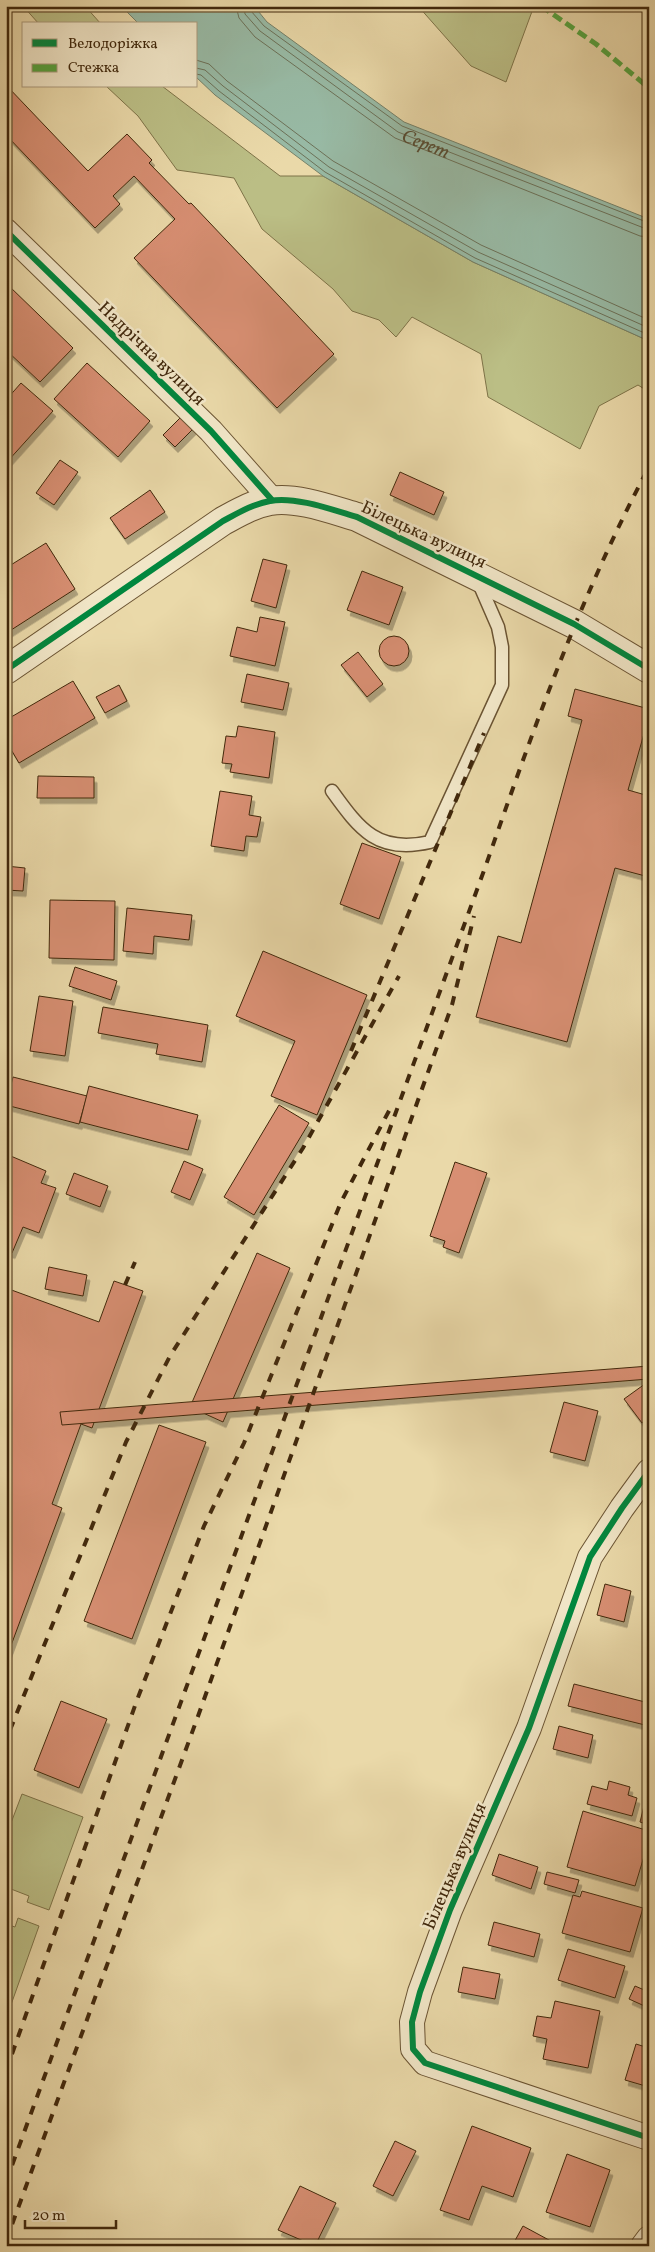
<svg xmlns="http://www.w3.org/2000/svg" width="655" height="2252" font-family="Vollkorn,serif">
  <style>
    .green { fill: #bbbe85; stroke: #7e7348 }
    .water { fill: #98baa5; stroke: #758068 }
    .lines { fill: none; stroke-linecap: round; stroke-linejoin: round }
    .shore { stroke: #6c7158; stroke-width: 1 }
    .building { fill: #d88f73; stroke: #41280c; filter: url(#shadow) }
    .service-casing { stroke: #6b5433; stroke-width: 15 }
    .minor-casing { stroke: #6b5433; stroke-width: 26 }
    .tertiary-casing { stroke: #6b5433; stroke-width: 30 }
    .service { stroke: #f1e6c7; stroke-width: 12 }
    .minor { stroke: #f1e6c7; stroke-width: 24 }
    .tertiary { stroke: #f1e6c7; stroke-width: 28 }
    .rail { stroke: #41280c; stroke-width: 4; stroke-dasharray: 9 9; stroke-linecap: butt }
    .quiet { stroke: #55a33e; stroke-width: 5; stroke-dasharray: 10 5; stroke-linecap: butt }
    .cycleway-casing { stroke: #f1e6c7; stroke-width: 9 }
    .cycleway { stroke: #00873e; stroke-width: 6 }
    .labels { text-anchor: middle; stroke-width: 5; stroke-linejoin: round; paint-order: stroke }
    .street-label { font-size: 18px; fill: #41280c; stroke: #f1e6c7 }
    .water-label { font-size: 19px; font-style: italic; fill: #574c32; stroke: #f1e6c7 }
  </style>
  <defs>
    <filter id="shadow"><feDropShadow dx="3" dy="5.5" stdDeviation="0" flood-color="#0004"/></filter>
  </defs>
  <rect width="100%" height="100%" fill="#ead9a9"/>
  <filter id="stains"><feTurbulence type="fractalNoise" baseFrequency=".004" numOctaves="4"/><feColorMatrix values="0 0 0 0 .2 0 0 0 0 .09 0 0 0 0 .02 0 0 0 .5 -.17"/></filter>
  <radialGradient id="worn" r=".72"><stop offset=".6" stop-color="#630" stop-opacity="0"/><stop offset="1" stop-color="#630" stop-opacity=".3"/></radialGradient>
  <g class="green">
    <path d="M23 6H85L101 24H39Z"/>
    <path d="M418 6H534L506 82 471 66Z"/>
    <path d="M106 86H162L280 176H323L473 262 649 341V392L638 385 599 406 580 449 488 397 481 354 412 317 396 337 379 320 352 311 333 289 262 229 234 178 177 170 138 116Z"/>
    <path d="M22 1794 83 1817 49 1910 27 1902 29 1896 11 1889 6 1896V1836Z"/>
    <path d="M18 1918 39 1926 7 2016 6 1924 15 1927Z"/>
  </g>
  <path class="water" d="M121 6H254L267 22 404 122 649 219V341L473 262 323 176 215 95 196 77V24H139Z"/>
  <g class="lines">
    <g class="shore">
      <path d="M236 6 239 18 255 37 395 138 640 236 649 237"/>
      <path id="s1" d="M244 6 245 14 260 31 398 132 649 230"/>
      <path d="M250 6 251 11 264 26 402 126 649 223"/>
      <path d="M196 60 209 64 227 81 333 161 481 245 649 320"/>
      <path d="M196 68 205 70 223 86 329 167 478 252 649 328"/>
      <path d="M196 74 201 75 219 91 325 172 475 258 649 335"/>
    </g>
  </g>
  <g class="building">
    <path d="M6 85 88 171 127 134 152 160 149 163 189 204 191 203 334 354 277 408 134 258 175 219 134 176 113 196 120 204 95 228 6 135Z"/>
    <path d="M8 285 73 348 40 382 6 350V287Z"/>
    <path d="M87 363 150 421 118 457 54 399Z"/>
    <path d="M21 383 53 411 7 462 6 400Z"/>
    <path d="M181 417 193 429 175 447 163 435Z"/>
    <path d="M60 460 78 472 54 505 36 493Z"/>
    <path d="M400 472 444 492 434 515 390 495Z"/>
    <path d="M150 490 165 512 125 539 110 518Z"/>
    <path d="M46 543 75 589 8 632 6 568Z"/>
    <path d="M263 559 287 565 276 608 251 601Z"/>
    <path d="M362 571 403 587 389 625 347 610Z"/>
    <path d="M260 617 285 622 275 666 230 656 237 627 257 632Z"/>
    <circle cx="394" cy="651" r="15"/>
    <path d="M358 652 383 684 367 697 341 665Z"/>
    <path d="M247 674 289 683 283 710 241 702Z"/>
    <path d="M73 681 95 718 19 763 6 741V720Z"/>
    <path d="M119 685 127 701 105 713 96 697Z"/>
    <path d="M575 689 649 709V716L628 790 649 796V877L615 868 567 1042 476 1017 498 936 521 943 582 720 568 716Z"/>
    <path d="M238 726 275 732 269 778 230 772 232 764 222 763 226 736 236 737Z"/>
    <path d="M38 776 94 777V798H37Z"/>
    <path d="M220 791 252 796 249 815 261 817 257 837 246 836 244 851 211 846Z"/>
    <path d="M362 843 401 857 379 919 340 904Z"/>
    <path d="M6 866 25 868 23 891 6 890Z"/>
    <path d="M50 900 115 901 114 960 49 958Z"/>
    <path d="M127 908 192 915 189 940 154 936 153 954 123 951Z"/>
    <path d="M263 951 367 995 317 1115 271 1096 295 1041 236 1016Z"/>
    <path d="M75 967 117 981 111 1000 69 986Z"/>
    <path d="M39 996 73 1001 65 1056 30 1051Z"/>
    <path d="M103 1007 208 1025 202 1062 156 1054 158 1044 98 1033Z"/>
    <path d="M13 1077 87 1096 79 1124 6 1105Z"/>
    <path d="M89 1086 198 1115 188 1150 80 1122Z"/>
    <path d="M279 1105 309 1123 254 1215 224 1197Z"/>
    <path d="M6 1154 46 1171 41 1183 56 1188 39 1233 23 1227 12 1253 6 1251Z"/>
    <path d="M184 1161 203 1169 190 1200 171 1192Z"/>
    <path d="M455 1162 487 1173 459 1253 443 1247 445 1241 430 1236Z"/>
    <path d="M74 1173 108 1186 100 1207 66 1194Z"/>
    <path d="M257 1253 290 1268 223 1422 190 1407Z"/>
    <path d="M49 1267 87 1275 83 1296 45 1289Z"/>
    <path d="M114 1281 143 1291 92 1428 81 1424 52 1504 62 1508 6 1659V1288L99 1322Z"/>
    <path d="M649 1366V1379L62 1425 60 1412Z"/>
    <path d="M649 1381V1418L642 1423 624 1399Z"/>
    <path d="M564 1402 598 1411 585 1461 550 1452Z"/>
    <path d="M159 1425 206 1442 132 1639 84 1621Z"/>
    <path d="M605 1584 631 1591 624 1622 597 1615Z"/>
    <path d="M574 1684 649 1703V1726L568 1706Z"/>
    <path d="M61 1701 107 1719 79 1788 34 1770Z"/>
    <path d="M559 1726 593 1735 588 1758 553 1749Z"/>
    <path d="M609 1781 630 1787 628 1795 637 1798 632 1816 587 1804 592 1786 607 1790Z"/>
    <path d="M644 1806 649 1807V1825L640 1822Z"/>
    <path d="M583 1811 649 1831V1840L635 1886 567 1867Z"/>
    <path d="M499 1854 538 1867 531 1889 492 1875Z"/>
    <path d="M547 1872 579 1880 575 1893 544 1884Z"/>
    <path d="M582 1891 643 1908 630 1952 562 1933 573 1895 580 1897Z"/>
    <path d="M494 1922 540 1934 534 1957 488 1945Z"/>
    <path d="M568 1949 625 1966 615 1998 558 1980Z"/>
    <path d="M463 1967 500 1974 495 1999 458 1992Z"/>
    <path d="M635 1986 649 1992V2008L629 1999Z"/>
    <path d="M555 2001 600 2011 588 2068 543 2059 547 2039 533 2036 537 2016 551 2018Z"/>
    <path d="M636 2044 649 2048V2087L625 2080Z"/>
    <path d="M472 2126 531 2148 513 2197 482 2186 469 2220 440 2210Z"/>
    <path d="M395 2141 416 2151 393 2196 373 2186Z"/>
    <path d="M567 2154 610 2170 590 2227 546 2212Z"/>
    <path d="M300 2186 336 2203 315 2246 278 2230Z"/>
    <path d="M523 2226 560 2246H512Z"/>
  </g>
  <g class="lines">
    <defs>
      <path id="service" d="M332 791C360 830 378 854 430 842L502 685V647L498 627 478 581"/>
      <g id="minor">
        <path d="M6 231 211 431 272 500"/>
        <path d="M649 1471 622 1508 590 1557 529 1728 450 1910 420 1992 412 2022 413 2049 425 2063 649 2138"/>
        <path d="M643 2246 649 2238"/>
      </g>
      <path id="tertiary" d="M6 670 223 521C238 513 253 504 270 501 295 496 333 510 357 517L574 624 649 669"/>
    </defs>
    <use href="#service" class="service-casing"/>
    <use href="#minor" class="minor-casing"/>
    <use href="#tertiary" class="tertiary-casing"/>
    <use href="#service" class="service"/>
    <use href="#minor" class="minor"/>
    <use href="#tertiary" class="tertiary"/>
    <g class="rail">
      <path d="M351 1051 484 733"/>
      <path d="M125 1285 135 1262"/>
      <path d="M10 1730 126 1442 170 1356 303 1148 399 976"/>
      <path d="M6 2071 137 1700 204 1526 244 1443 341 1202 391 1107"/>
      <path d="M6 2182 486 865C533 730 581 594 649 467"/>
      <path d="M6 2241 197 1719 452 1005 474 916"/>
    </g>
    <path class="quiet" d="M541 6 596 44 649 88"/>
    <defs>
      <g id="cycleway">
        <path d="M6 231 211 431 272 500"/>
        <path d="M6 670 223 521C238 513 253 504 270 501 295 496 333 510 357 517L574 624 649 669"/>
        <path d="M649 1471 622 1508 590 1557 529 1728 450 1910 420 1992 412 2022 413 2049 425 2063 649 2138"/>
      </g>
    </defs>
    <use href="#cycleway" class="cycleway-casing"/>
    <use href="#cycleway" class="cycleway"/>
  </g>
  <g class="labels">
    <g class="street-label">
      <text transform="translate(152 353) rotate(44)" y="6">Надрічна вулиця</text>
      <text transform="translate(424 534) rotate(25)" y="6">Білецька вулиця</text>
      <text transform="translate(454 1866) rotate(-67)" y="6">Білецька вулиця</text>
    </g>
    <g class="water-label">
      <text dy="7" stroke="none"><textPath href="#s1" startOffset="232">Серет</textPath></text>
    </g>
  </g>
  <rect width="655" height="2252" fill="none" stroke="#ead9a9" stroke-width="25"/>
  <rect x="8" y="8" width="640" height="2237" fill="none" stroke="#41280c" stroke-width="2.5"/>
  <rect x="12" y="12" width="630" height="2227" fill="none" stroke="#41280c"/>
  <rect x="22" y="22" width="175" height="65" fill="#f1e6c7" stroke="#ab9a7c"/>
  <rect x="32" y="39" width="25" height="8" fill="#00873e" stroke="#ab9a7c"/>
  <text x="68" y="48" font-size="15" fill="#41280c">Велодоріжка</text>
  <rect x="32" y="64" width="25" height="8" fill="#55a33e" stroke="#ab9a7c"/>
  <text x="68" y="72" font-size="15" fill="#41280c">Стежка</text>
  <path d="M25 2220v8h91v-8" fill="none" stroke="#41280c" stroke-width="2.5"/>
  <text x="32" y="2220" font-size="15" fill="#41280c" stroke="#f1e6c7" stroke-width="4" paint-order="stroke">20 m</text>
  <rect width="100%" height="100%" filter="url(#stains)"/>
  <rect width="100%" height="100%" fill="url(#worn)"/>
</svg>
